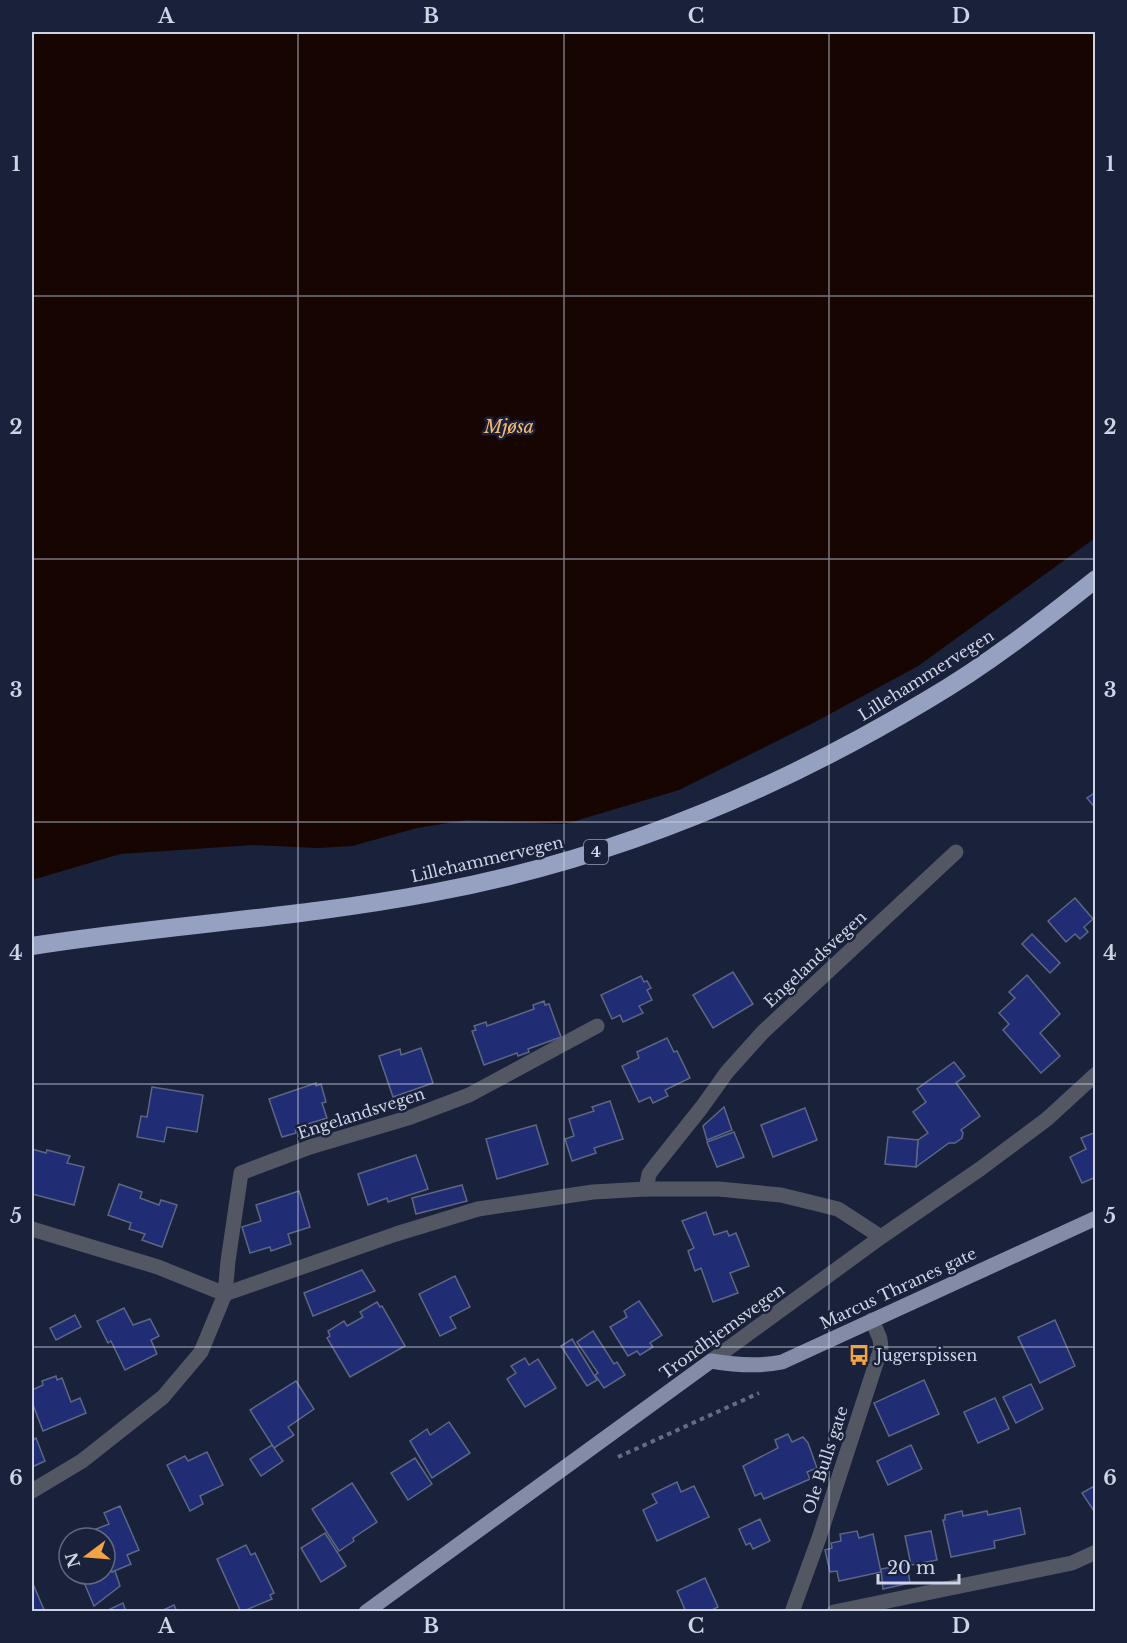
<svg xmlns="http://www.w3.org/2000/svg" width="1127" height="1643" font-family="'Libre Baskerville',serif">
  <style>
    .water { fill: #160500 }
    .building { fill: #202c74; stroke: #5d6784; stroke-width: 1.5 }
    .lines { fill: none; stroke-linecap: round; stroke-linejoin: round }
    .path { stroke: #666d83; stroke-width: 4; stroke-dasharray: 4.5 4.5; stroke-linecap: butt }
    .minor { stroke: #535764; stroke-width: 15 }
    .major { stroke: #838ba6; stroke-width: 15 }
    .highway { stroke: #96a0c0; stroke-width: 18 }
    .grid { fill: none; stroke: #ced4e5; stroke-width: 1.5; stroke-opacity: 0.55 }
    .labels { text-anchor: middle; stroke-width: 5; stroke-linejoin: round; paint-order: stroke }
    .shield { fill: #1a213a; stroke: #989eb2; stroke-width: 1.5 }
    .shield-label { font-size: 15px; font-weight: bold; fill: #ced4e5 }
    .street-label { font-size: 16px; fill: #ced4e5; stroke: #1a213a }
    .poi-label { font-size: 16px; fill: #ced4e5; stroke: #1a213a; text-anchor: start }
    .water-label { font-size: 18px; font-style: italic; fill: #fcb86b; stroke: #1a213a }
    .neatline { fill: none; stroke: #ced4e5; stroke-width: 2 }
    .grid-label { font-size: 20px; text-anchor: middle; font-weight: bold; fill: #ced4e5 }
  </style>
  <rect width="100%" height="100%" fill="#1a213a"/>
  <path class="water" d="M32 32H1095V538L918 666 815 722 679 790 565 824 467 820 417 828 352 846 318 848 253 845 120 854 32 880Z"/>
  <g class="building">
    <path d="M1096 792V809L1087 798Z"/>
    <path d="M1075 898 1093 919 1084 927 1088 932 1080 939 1075 934 1066 942 1048 921Z"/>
    <path d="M1032 934 1060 963 1050 973 1022 944Z"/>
    <path d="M733 972 753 1004 713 1028 693 995Z"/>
    <path d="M1027 975 1060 1014 1040 1033 1060 1056 1041 1073 1003 1030 1009 1024 999 1013 1015 998 1009 992Z"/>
    <path d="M641 976 644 982 647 981 651 988 647 990 652 1000 639 1006 643 1013 623 1022 620 1015 612 1019 601 995Z"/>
    <path d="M544 1001 545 1005 549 1004 561 1037 528 1049 529 1052 518 1056 517 1053 484 1065 472 1031 476 1030 474 1026 486 1022 487 1026 534 1009 533 1005Z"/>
    <path d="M667 1038 674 1052 677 1051 690 1078 665 1090 668 1096 653 1103 650 1097 639 1102 622 1066 639 1058 637 1052Z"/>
    <path d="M421 1048 433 1083 393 1097 379 1056 400 1049 401 1055Z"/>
    <path d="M954 1062 965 1076 956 1083 980 1116 961 1130 963 1133 962 1138 955 1143H949L916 1167 918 1140 928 1133 913 1112 926 1102 917 1089Z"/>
    <path d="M316 1083V1086L321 1084 326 1102 322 1103 327 1118 295 1128 296 1133 282 1137 269 1099Z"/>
    <path d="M152 1087 203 1095 197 1132 167 1127 164 1142 137 1137 141 1116 147 1117Z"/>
    <path d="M610 1101 623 1139 594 1148 596 1153 572 1161 565 1139 574 1136 569 1119 594 1111 592 1107Z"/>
    <path d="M724 1107 732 1130 707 1140 703 1126Z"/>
    <path d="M805 1108 817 1140 773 1157 761 1125Z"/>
    <path d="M536 1125 548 1164 497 1179 486 1139Z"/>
    <path d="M734 1132 744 1157 717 1167 707 1142Z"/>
    <path d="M1096 1132V1177L1082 1183 1070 1157 1086 1149 1081 1138Z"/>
    <path d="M888 1137 918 1140 916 1167 885 1164Z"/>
    <path d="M32 1149 46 1153 47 1150 70 1156 67 1163 84 1167 74 1205 32 1194Z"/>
    <path d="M416 1155 428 1189 388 1202 387 1198 368 1205 358 1174Z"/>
    <path d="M119 1184 142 1192 140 1198 159 1205 161 1200 177 1205 162 1247 142 1240 145 1234 129 1229 131 1223 108 1215Z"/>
    <path d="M462 1185 467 1201 416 1214 412 1198Z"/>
    <path d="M299 1191 310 1227 288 1234 291 1244 271 1251 270 1247 250 1253 242 1227 261 1221 256 1205Z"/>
    <path d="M706 1212 714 1235 727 1231 729 1236 736 1233 749 1266 730 1273 738 1293 713 1302 701 1268 695 1271 688 1251 694 1248 682 1221Z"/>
    <path d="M362 1270 375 1291 313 1316 304 1293Z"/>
    <path d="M455 1276 470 1307 450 1317 456 1328 440 1336 419 1294Z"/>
    <path d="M639 1301 662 1335 650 1343 653 1347 640 1355 637 1351 628 1356 610 1327 627 1317 624 1311Z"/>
    <path d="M377 1302 380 1307 382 1306 405 1346 350 1377 327 1338 330 1336 328 1331 344 1321 347 1326 363 1317 360 1312Z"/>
    <path d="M124 1308 133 1325 150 1319 159 1336 151 1340 157 1354 125 1370 111 1341 108 1343 97 1321Z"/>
    <path d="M75 1315 81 1327 56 1340 50 1328Z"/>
    <path d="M1055 1320 1075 1366 1040 1383 1018 1337Z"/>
    <path d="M593 1331 614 1364 617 1362 625 1375 604 1388 595 1375 598 1373 577 1342Z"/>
    <path d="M572 1339 597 1380 587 1386 561 1346Z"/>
    <path d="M525 1358 529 1365 538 1359 556 1388 525 1407 507 1379 516 1373 511 1366Z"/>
    <path d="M56 1376 57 1380 62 1378 71 1402 80 1398 86 1413 43 1431 32 1402V1390L43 1385 42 1381Z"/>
    <path d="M924 1380 939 1414 889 1436 874 1403Z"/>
    <path d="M296 1381 314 1409 288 1427 294 1435 274 1448 250 1410Z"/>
    <path d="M1031 1384 1043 1409 1016 1423 1003 1397Z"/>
    <path d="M995 1398 1009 1429 978 1443 964 1412Z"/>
    <path d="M449 1422 470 1453 432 1478 410 1441 427 1429 430 1435Z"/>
    <path d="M788 1434 792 1442 803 1437 808 1443 817 1468 807 1472 810 1479 764 1499 761 1493 755 1496 743 1466 778 1448 775 1440Z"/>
    <path d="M36 1438 45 1461 32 1467V1440Z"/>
    <path d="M272 1445 283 1461 261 1476 250 1459Z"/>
    <path d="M911 1445 922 1469 888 1485 877 1461Z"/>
    <path d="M207 1452 223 1485 200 1496 203 1504 190 1511 167 1465 185 1456 188 1461Z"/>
    <path d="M415 1458 432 1484 408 1500 391 1473Z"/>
    <path d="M677 1482 681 1492 694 1486 709 1517 657 1541 643 1510 657 1503 652 1494Z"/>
    <path d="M352 1483 377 1522 353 1538 354 1541 339 1551 312 1509Z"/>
    <path d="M1096 1485V1514L1082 1493Z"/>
    <path d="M120 1506 139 1550 127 1555 131 1564 112 1572 108 1562 105 1564V1538H88L86 1533 109 1524 104 1513Z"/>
    <path d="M1020 1508 1025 1534 994 1541 995 1548 951 1557 943 1520H945V1515L962 1511 963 1516 987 1511 988 1515Z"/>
    <path d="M760 1519 770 1541 753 1549 750 1543 746 1545 739 1529Z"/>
    <path d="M857 1531 859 1538 873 1534 881 1572 839 1581 837 1571 830 1572 825 1550 832 1548 831 1543 841 1541 840 1534Z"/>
    <path d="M931 1531 937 1560 911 1565 905 1536Z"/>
    <path d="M325 1533 346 1566 321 1582 301 1548Z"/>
    <path d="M246 1545 251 1555 255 1553 274 1593 270 1595 272 1599 241 1612 217 1559Z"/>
    <path d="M907 1564 910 1583 883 1589 881 1569Z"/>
    <path d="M110 1569 112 1572 115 1571 120 1586 94 1606 83 1580 99 1574H105V1571Z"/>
    <path d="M705 1578 718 1607 708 1612H686L677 1591Z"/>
    <path d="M32 1584H33L45 1612H32Z"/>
    <path d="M123 1603 126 1612H109L108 1610Z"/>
    <path d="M174 1605 177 1612H159Z"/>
  </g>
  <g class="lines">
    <path class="path" d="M618 1457 759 1393"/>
    <g class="minor">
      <path d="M646 1189 649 1174 655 1166 702 1107 727 1072 763 1032 956 852"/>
      <path d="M32 1229 158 1267 225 1294 396 1234 478 1209 593 1192 646 1189H719L781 1195 838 1209 881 1237"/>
      <path d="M711 1361 881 1237 980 1169 1047 1119 1096 1074"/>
      <path d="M32 1491 82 1461 163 1397 201 1352 225 1294 228 1261 241 1173 310 1147 411 1117 469 1095 597 1026"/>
      <path d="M792 1612 819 1538 881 1348 880 1339 872 1320"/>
      <path d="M834 1612 1072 1563 1096 1552"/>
    </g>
    <path class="major" d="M366 1612 711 1361C735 1365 758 1367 782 1362L1096 1218"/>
    <path class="highway" d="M32 946C164 925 299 918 431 893 607 861 774 792 927 700 987 665 1042 622 1096 579"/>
  </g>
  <path class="grid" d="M298 32V1612M564 32V1612M829 32V1612M32 296H1096M32 559H1096M32 822H1096M32 1084H1096M32 1347H1096"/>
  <defs>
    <symbol id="bus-bare" viewBox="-9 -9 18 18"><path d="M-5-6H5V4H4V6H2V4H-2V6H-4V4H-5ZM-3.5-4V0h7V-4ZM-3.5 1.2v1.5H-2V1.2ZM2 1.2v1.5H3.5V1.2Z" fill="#f3a442" stroke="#1a213a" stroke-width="2.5" paint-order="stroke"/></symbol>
  </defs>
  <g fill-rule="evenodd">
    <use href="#bus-bare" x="844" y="1340" width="30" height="30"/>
  </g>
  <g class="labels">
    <rect class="shield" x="584" y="840" width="24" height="24" rx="4.5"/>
    <g class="shield-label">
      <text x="596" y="857">4</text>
    </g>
    <g class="street-label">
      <text transform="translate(926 675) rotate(-32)" y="6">Lillehammervegen</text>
      <text transform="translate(487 859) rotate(-13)" y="6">Lillehammervegen</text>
      <text transform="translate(815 959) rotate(-43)" y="6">Engelandsvegen</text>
      <text transform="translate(361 1113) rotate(-18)" y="6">Engelandsvegen</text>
      <text transform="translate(898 1288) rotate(-25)" y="6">Marcus Thranes gate</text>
      <text transform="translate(722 1331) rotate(-36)" y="6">Trondhjemsvegen</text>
      <text transform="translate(825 1460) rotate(-72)" y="6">Ole Bulls gate</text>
    </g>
    <g class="poi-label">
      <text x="876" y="1361">Jugerspissen</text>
    </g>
    <g class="water-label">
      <text x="509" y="433">Mjøsa</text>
    </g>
  </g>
  <rect width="1127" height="1643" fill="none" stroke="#1a213a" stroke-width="66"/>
  <g transform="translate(87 1556) rotate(254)"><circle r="28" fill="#1a213a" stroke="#62697e" stroke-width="1.5"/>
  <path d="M0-4.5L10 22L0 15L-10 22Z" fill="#f3a442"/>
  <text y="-9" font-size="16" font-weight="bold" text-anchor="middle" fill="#ced4e5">N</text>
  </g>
  <path d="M878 1574v9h81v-9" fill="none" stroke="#ced4e5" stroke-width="3"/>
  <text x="887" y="1574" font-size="18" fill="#ced4e5" stroke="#1a213a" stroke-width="4.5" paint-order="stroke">20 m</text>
  <rect x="33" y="33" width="1061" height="1577" class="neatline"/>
  <g class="grid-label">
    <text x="166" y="23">A</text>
    <text x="431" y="23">B</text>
    <text x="696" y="23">C</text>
    <text x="961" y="23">D</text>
    <text x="16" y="171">1</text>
    <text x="1110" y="171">1</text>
    <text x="16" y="434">2</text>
    <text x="1110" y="434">2</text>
    <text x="16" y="697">3</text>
    <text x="1110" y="697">3</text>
    <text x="16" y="960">4</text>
    <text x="1110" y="960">4</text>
    <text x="16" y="1223">5</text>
    <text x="1110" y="1223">5</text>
    <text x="16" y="1485">6</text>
    <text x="1110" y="1485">6</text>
    <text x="166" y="1633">A</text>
    <text x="431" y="1633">B</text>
    <text x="696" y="1633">C</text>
    <text x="961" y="1633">D</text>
  </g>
</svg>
